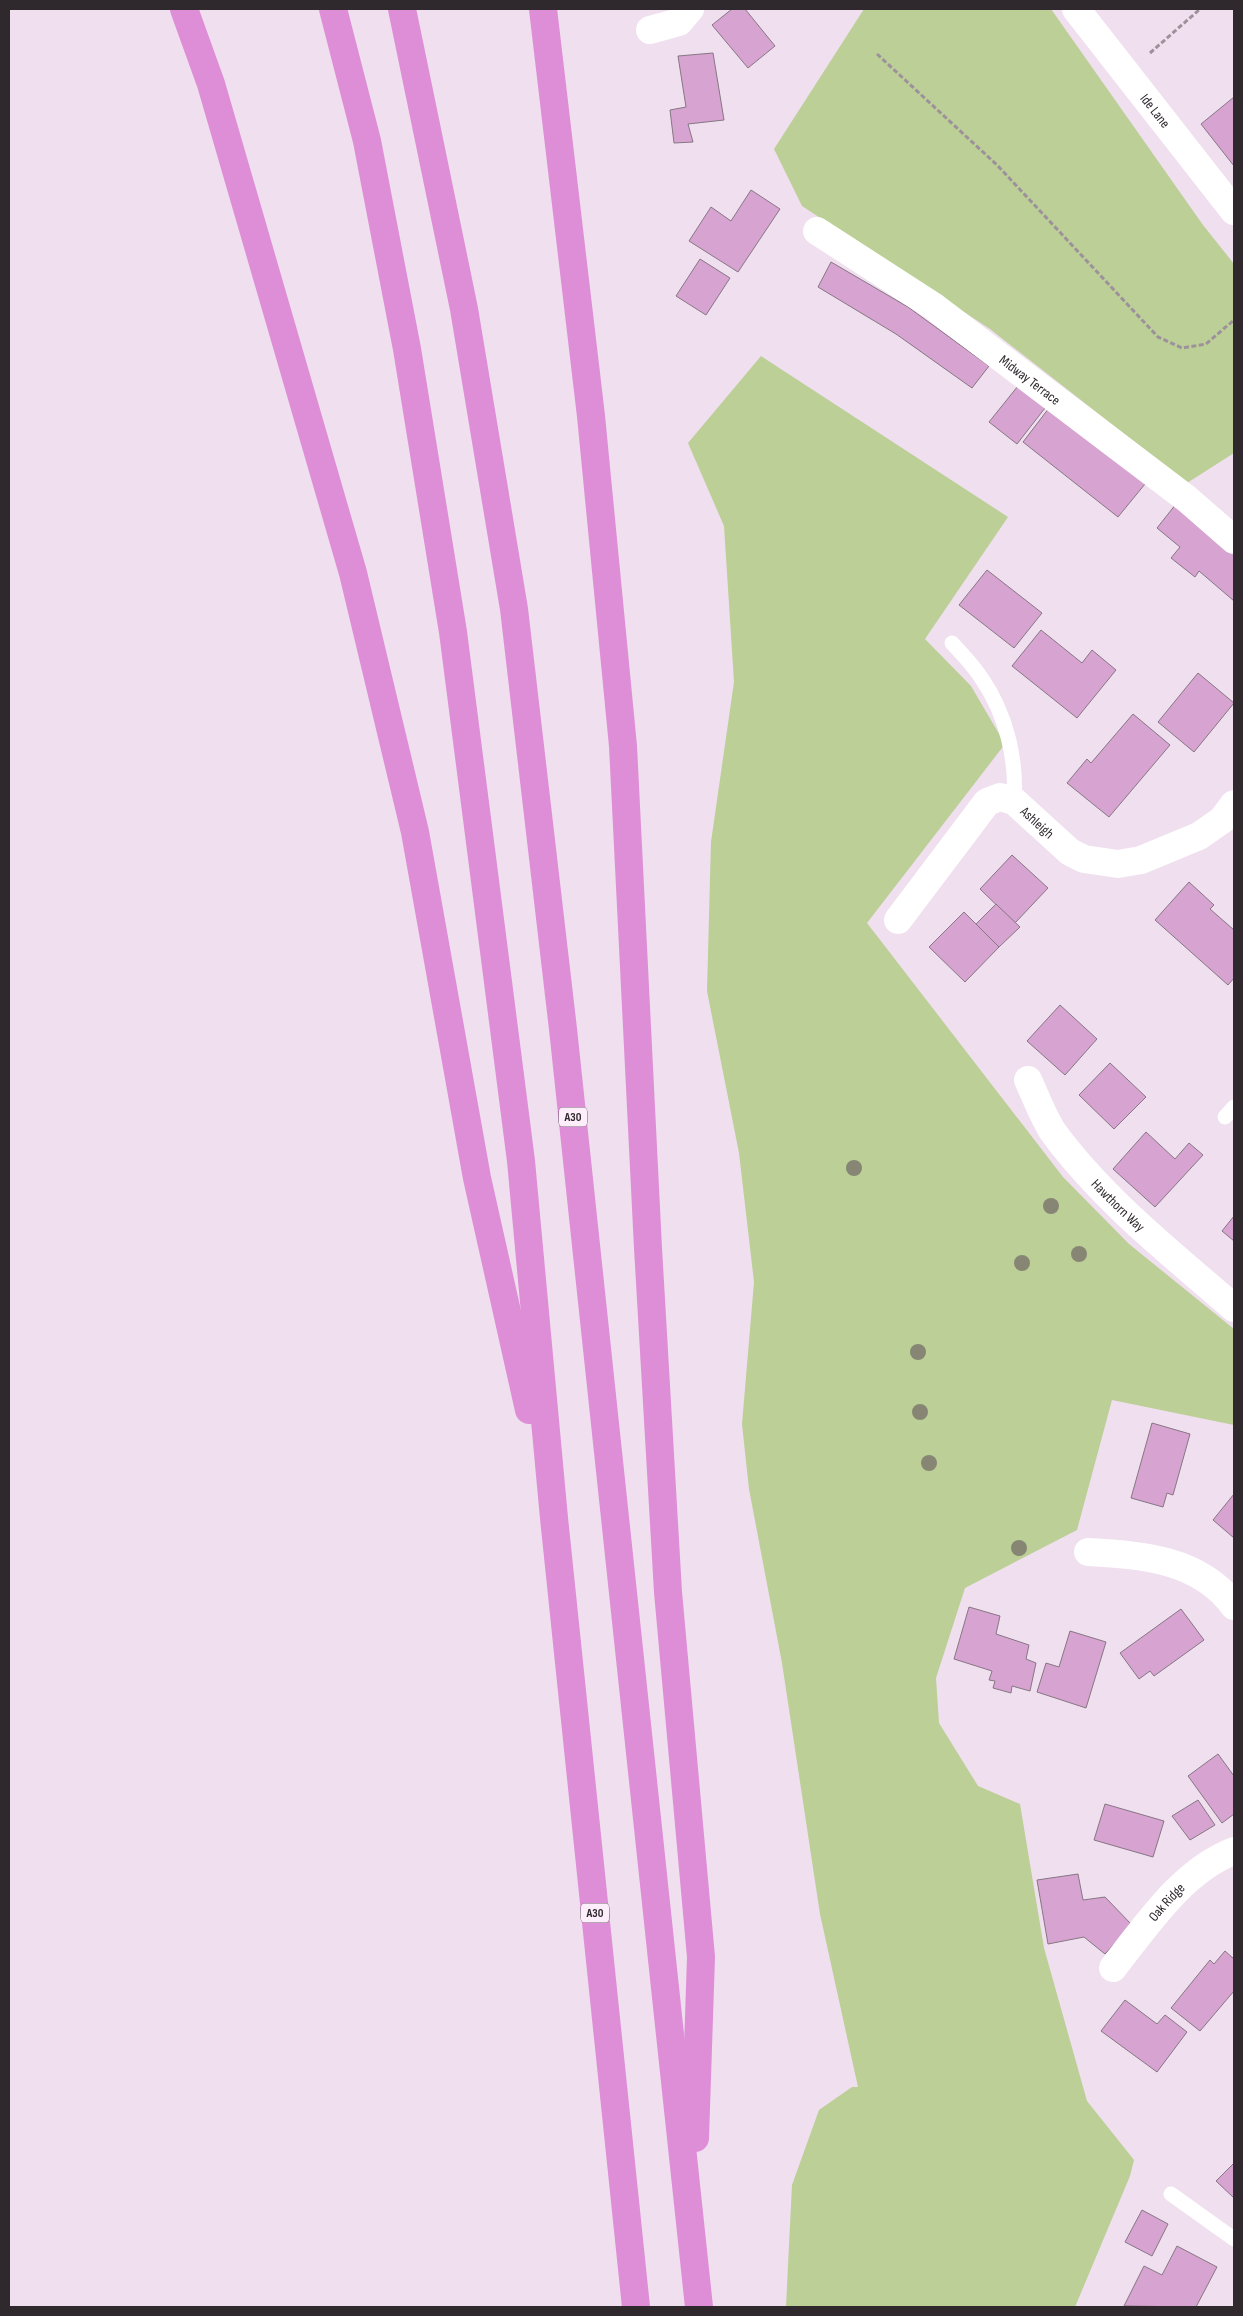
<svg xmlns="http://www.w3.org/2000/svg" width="1243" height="2316" font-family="'Sofia Sans Condensed',sans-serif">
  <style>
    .green { fill: #bbcf96 }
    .building { fill: #d7a3d0; stroke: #867784 }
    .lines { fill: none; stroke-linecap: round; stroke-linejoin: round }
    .path { stroke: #9d919b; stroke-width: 3; stroke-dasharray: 5 2.5; stroke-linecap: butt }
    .service { stroke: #fff; stroke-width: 15 }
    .minor { stroke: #fff; stroke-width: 28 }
    .trunk { stroke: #de8ed6; stroke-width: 28 }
    .tree { fill: #878674 }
    .labels { text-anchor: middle; stroke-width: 4; stroke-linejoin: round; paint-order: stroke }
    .shield { fill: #feedfb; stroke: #6d646c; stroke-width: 1 }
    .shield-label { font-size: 12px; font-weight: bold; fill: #2f292e }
    .street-label { font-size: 14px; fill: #2f292e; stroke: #feedfb }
  </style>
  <rect width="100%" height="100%" fill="#f0dfee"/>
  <g class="green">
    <path d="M864 9H1051L1203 225 1234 264V453L1187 483 990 329 802 206 774 149Z"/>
    <path d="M761 356 1008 517 925 639 971 686 1005 744 867 923 1063 1177 1129 1244 1234 1329V1425L1112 1400 1077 1530 965 1588 936 1678 939 1723 978 1786 1020 1804 1044 1948 1087 2101 1134 2160 1130 2176 1075 2307H786L792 2185 819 2110 852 2087H858L820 1914 782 1663 749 1489 742 1424 754 1282 739 1153 707 991 711 842 734 682 724 526 688 443Z"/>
  </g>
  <g class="building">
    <path d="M732 9H745L775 46 748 68 712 25Z"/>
    <path d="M713 53 724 120 688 124 693 142 674 143 670 110 686 107 678 56Z"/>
    <path d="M1234 97V166L1201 124Z"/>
    <path d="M751 190 780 209 738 272 689 241 711 207 731 221Z"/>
    <path d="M700 259 730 278 706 315 676 296Z"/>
    <path d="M831 262 908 307 989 366 972 388 896 334 818 287Z"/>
    <path d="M1018 386 1045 408 1017 444 989 422Z"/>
    <path d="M1049 408 1145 484 1118 517 1023 442Z"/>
    <path d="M1176 504 1234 554V601L1199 571 1195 577 1171 558 1180 547 1157 528Z"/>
    <path d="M987 570 1042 613 1014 648 959 605Z"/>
    <path d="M1041 630 1082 663 1092 650 1116 670 1077 718 1012 666Z"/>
    <path d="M1198 673 1234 703 1194 752 1158 722Z"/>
    <path d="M1133 714 1170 745 1109 817 1067 783 1087 759 1091 763Z"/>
    <path d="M1012 855 1048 888 1015 923 980 889Z"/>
    <path d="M1189 882 1214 905 1210 909 1234 930V978L1228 985 1155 920Z"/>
    <path d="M996 904 1020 927 999 947 976 924Z"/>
    <path d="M964 912 999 947 965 982 929 947Z"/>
    <path d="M1060 1005 1097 1039 1065 1075 1027 1041Z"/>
    <path d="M1110 1063 1146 1097 1114 1129 1079 1095Z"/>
    <path d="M1146 1132 1175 1159 1189 1143 1203 1155 1155 1207 1113 1169Z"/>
    <path d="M1234 1216V1241L1222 1231Z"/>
    <path d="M1152 1423 1190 1434 1173 1495 1167 1493 1163 1507 1131 1498Z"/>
    <path d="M1234 1494V1538L1213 1520Z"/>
    <path d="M969 1607 1000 1616 996 1634 1029 1645 1026 1659 1036 1663 1030 1691 1012 1686 1011 1693 993 1688 995 1681 989 1680 992 1671 954 1659Z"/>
    <path d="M1181 1609 1204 1640 1154 1676 1150 1671 1139 1679 1120 1653Z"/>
    <path d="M1070 1631 1106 1642 1086 1708 1037 1692 1046 1663 1059 1667Z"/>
    <path d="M1218 1754 1234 1776V1814L1222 1823 1188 1776Z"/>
    <path d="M1198 1800 1215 1825 1190 1840 1172 1816Z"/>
    <path d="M1105 1804 1164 1821 1153 1857 1094 1840Z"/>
    <path d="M1078 1874 1083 1900 1105 1897 1132 1925 1105 1954 1084 1937 1048 1944 1037 1880Z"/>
    <path d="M1225 1951 1234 1959V1991L1200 2031 1171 2008 1210 1960 1214 1964Z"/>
    <path d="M1125 2000 1157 2024 1165 2015 1187 2032 1157 2072 1101 2031Z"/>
    <path d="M1234 2163V2198L1216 2181Z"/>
    <path d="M1142 2210 1168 2224 1152 2256 1125 2242Z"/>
    <path d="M1177 2246 1217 2267 1196 2307 1124 2306 1144 2266 1162 2275Z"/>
  </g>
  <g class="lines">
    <g class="path">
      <path d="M1150 53 1200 9"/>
      <path d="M877 54 997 165 1158 337 1182 348 1206 344 1234 320"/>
    </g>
    <g class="service">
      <path d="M952 643C962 654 974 666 982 679 1006 714 1017 759 1014 801"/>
      <path d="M1225 1117 1234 1107"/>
      <path d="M1171 2194 1234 2239"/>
    </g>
    <g class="minor">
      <path id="s1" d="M1076 9 1234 211"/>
      <path d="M650 30 679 22 690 9"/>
      <path id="s2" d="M817 231 933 306 1187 499 1234 540"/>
      <path id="s3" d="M898 920 987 802 1000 797 1014 801 1070 852 1084 859 1118 864 1141 860 1199 836 1222 820 1234 804"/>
      <path id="s4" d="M1028 1080C1036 1097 1043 1117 1053 1132 1103 1200 1171 1253 1234 1308"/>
      <path d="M1088 1552C1142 1555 1200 1559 1234 1606"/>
      <path id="s5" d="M1113 1968C1146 1926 1183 1870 1234 1851"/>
    </g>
    <g class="trunk">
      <path d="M184 9 211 84 353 573 415 832 477 1178 529 1410"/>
      <path d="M333 9 367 141 407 349 453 632 521 1161 554 1518 636 2307"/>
      <path d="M402 9 464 309 514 609 563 1029 699 2307"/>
      <path d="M543 9 591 416 623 746 648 1248 668 1592 701 1957 695 2138"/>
    </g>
  </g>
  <g class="tree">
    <circle cx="854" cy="1168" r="8"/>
    <circle cx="1051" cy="1206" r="8"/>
    <circle cx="1079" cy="1254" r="8"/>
    <circle cx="1022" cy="1263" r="8"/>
    <circle cx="918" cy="1352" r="8"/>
    <circle cx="920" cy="1412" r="8"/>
    <circle cx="929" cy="1463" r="8"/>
    <circle cx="1019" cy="1548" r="8"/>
  </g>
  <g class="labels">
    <g class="shield">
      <rect x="559" y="1107.5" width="28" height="19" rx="4"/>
      <rect x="581" y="1903.5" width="28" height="19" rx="4"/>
    </g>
    <g class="shield-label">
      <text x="573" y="1121">A30</text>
      <text x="595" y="1917">A30</text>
    </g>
    <g class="street-label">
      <text dy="5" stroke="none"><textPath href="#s1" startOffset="129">Ide Lane</textPath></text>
      <text dy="5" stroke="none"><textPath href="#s2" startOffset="260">Midway Terrace</textPath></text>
      <text dy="5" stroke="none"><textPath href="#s3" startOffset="208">Ashleigh</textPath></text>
      <text dy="5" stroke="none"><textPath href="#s4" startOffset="156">Hawthorn Way</textPath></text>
      <text dy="5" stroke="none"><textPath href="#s5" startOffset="85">Oak Ridge</textPath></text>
    </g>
  </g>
  <rect width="1243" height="2316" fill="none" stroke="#2f292e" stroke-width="20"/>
</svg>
